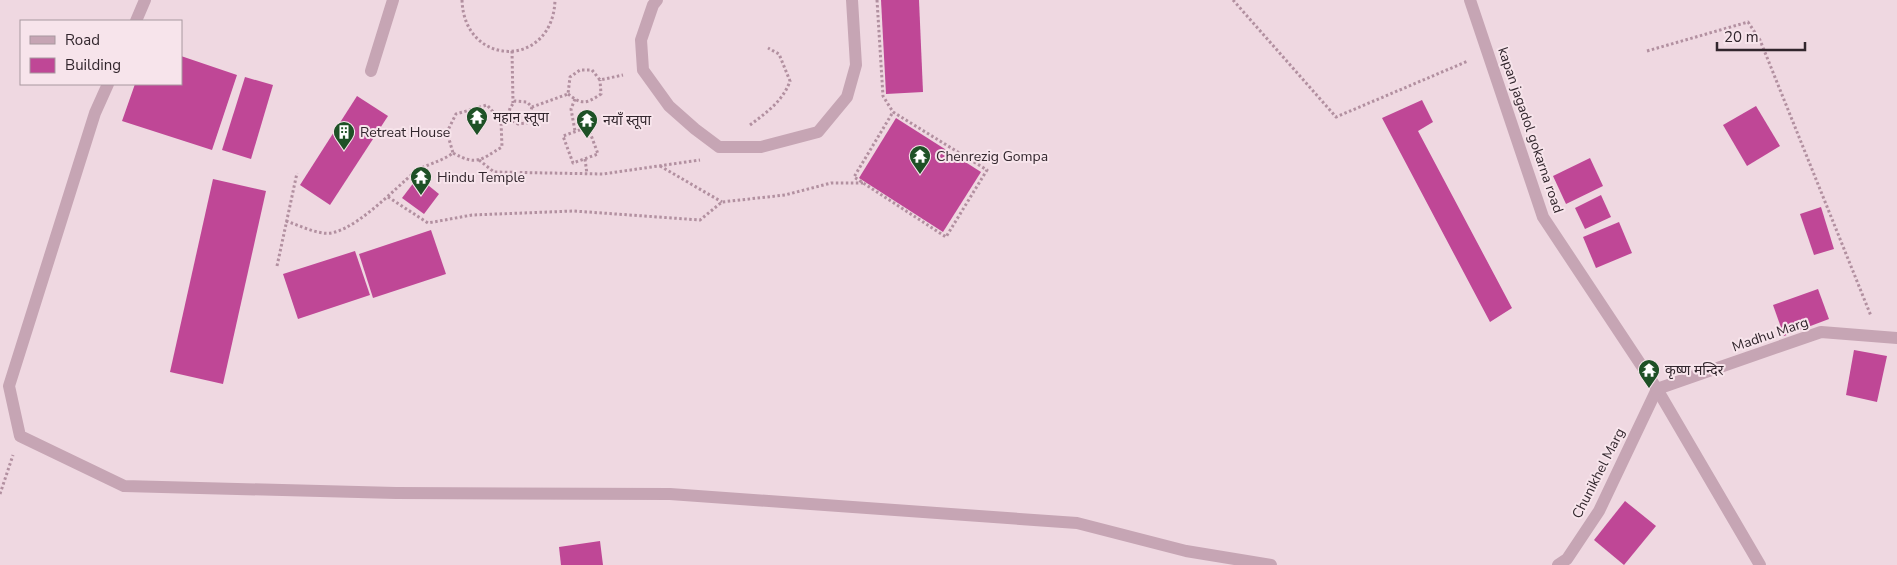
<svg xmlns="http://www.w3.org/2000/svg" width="1897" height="565" font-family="'Nunito Sans','Noto Sans Devanagari',sans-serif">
<rect width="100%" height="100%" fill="#efd8e1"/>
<g fill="#bf4796">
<path d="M881 0H919L923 92 886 94Z"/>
<path d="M181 56 237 75 212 150 122 121 135 84H181Z"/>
<path d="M245 77 273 85 251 159 222 150Z"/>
<path d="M357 96 388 116 330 205 300 185Z"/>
<path d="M1422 100 1433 122 1418 131 1512 308 1490 322 1382 118Z"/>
<path d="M1756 106 1780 146 1747 166 1723 125Z"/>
<path d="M896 118 981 172 943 232 859 178Z"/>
<path d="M1590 158 1603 186 1566 204 1553 176Z"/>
<path d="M418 177 439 194 424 214 402 198Z"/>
<path d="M213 179 266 191 223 384 170 372Z"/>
<path d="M1601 195 1611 217 1585 229 1575 208Z"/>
<path d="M1821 207 1834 249 1814 255 1800 214Z"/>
<path d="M1619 222 1632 253 1596 268 1583 237Z"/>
<path d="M431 230 446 274 373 298 359 254Z"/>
<path d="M355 251 370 295 298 319 283 274Z"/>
<path d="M1818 289 1829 319 1784 336 1773 305Z"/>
<path d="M1854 350 1887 356 1877 402 1846 395Z"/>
<path d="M1625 501 1656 526 1624 565 1594 540Z"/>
<path d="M600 541 603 565H561L559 547Z"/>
</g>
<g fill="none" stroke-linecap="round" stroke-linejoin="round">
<g stroke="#b290a0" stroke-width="3" stroke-dasharray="2.5 2.5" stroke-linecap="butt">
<path d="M462 0C464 68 553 69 555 0"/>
<path d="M877 0 883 96 893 112 987 170 946 237 854 177 893 112"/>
<path d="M1233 0 1336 117 1468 61"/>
<path d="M512 51 513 103"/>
<path d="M1647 51 1748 22 1760 40 1871 316"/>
<path d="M568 94C582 105 586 104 601 94L600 80"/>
<path d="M575 99 571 109 575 131"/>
<path d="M508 118 518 124 527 123 532 107"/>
<path d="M750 125C766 113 783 101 790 81L779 54 768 48"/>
<path d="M588 127 598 154 573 163 563 136Z"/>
<path d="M453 153C477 166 480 160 502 147L501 121"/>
<path d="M585 159 587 174"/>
<path d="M479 160 494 172 603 174 700 160"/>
<path d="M660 166 722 202"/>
<path d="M388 197 428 223 472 215 574 211 700 220 722 202 785 195 831 183H863"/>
<path d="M286 221C298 225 310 231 323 233 349 238 395 188 415 172 426 164 441 162 453 153L447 132 456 114 487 105 501 121 508 118 510 108 515 101 527 102 532 107 568 94 570 77 580 70H592L600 80 623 75"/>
<path d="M277 266 297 173"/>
<path d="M0 494 13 455"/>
</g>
<g stroke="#c6a5b4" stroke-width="12">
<path d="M657 0 653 5 641 40 643 70 669 106 695 129 719 147H761L818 132 847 97 856 65 852 0"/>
<path d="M371 71 393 0"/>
</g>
<g stroke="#c6a5b4" stroke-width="12">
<path d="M1470 0 1543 217 1657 389 1760 565"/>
<path d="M136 21 145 0"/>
<path d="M108 84 95 113 9 386 20 436 124 486 396 493 670 494 1077 523 1186 551 1271 565"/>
<path d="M1558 565 1567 559 1599 511 1657 389"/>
</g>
<path stroke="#c6a5b4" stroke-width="12" d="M1657 389 1821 332 1897 338"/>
</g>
<defs>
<g id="temple-pin" transform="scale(1.125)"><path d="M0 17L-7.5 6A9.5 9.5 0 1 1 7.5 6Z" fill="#1e5126" stroke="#f7e4eb"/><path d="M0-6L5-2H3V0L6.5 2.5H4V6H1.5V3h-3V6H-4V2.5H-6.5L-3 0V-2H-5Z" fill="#fff"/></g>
<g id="building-pin" transform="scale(1.125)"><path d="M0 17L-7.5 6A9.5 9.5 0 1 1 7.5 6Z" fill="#1e5126" stroke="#f7e4eb"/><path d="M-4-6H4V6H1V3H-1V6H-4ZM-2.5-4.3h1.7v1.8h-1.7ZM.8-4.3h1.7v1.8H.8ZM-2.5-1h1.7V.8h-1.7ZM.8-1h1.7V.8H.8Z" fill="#fff"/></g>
</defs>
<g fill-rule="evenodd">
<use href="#temple-pin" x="477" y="117"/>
<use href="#temple-pin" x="587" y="120"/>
<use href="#building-pin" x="344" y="132"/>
<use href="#temple-pin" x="920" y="156"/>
<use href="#temple-pin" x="421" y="177"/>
<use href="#temple-pin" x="1649" y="370"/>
</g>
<g text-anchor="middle" stroke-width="4" stroke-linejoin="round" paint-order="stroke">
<g font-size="14" fill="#32262d" stroke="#f7e4eb" text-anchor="start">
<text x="493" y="122">महान स्तूपा</text>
<text x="603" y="125">नयाँ स्तूपा</text>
<text x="360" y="137">Retreat House</text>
<text x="936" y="161">Chenrezig Gompa</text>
<text x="437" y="182">Hindu Temple</text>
<text x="1665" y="375">कृष्ण मन्दिर</text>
</g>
<g font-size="14" fill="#32262d" stroke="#f7e4eb">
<text transform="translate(1531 130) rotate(71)" y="5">kapan jagadol gokarna road</text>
<text transform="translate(1770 334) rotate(-19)" y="5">Madhu Marg</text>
<text transform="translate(1598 473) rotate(-63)" y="5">Chunikhel Marg</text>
</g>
</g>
<rect x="20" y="20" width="162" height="65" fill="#f7e4eb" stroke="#a8989f"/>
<rect x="30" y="36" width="25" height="8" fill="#c6a5b4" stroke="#a8989f"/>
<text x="65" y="45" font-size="15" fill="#32262d">Road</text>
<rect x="30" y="58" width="25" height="15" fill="#bf4796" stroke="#a8989f"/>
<text x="65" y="70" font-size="15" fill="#32262d">Building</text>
<path d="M1717 42v8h88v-8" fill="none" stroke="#32262d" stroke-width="2.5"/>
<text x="1724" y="42" font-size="15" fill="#32262d" stroke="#f7e4eb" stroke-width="4" paint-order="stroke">20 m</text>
</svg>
